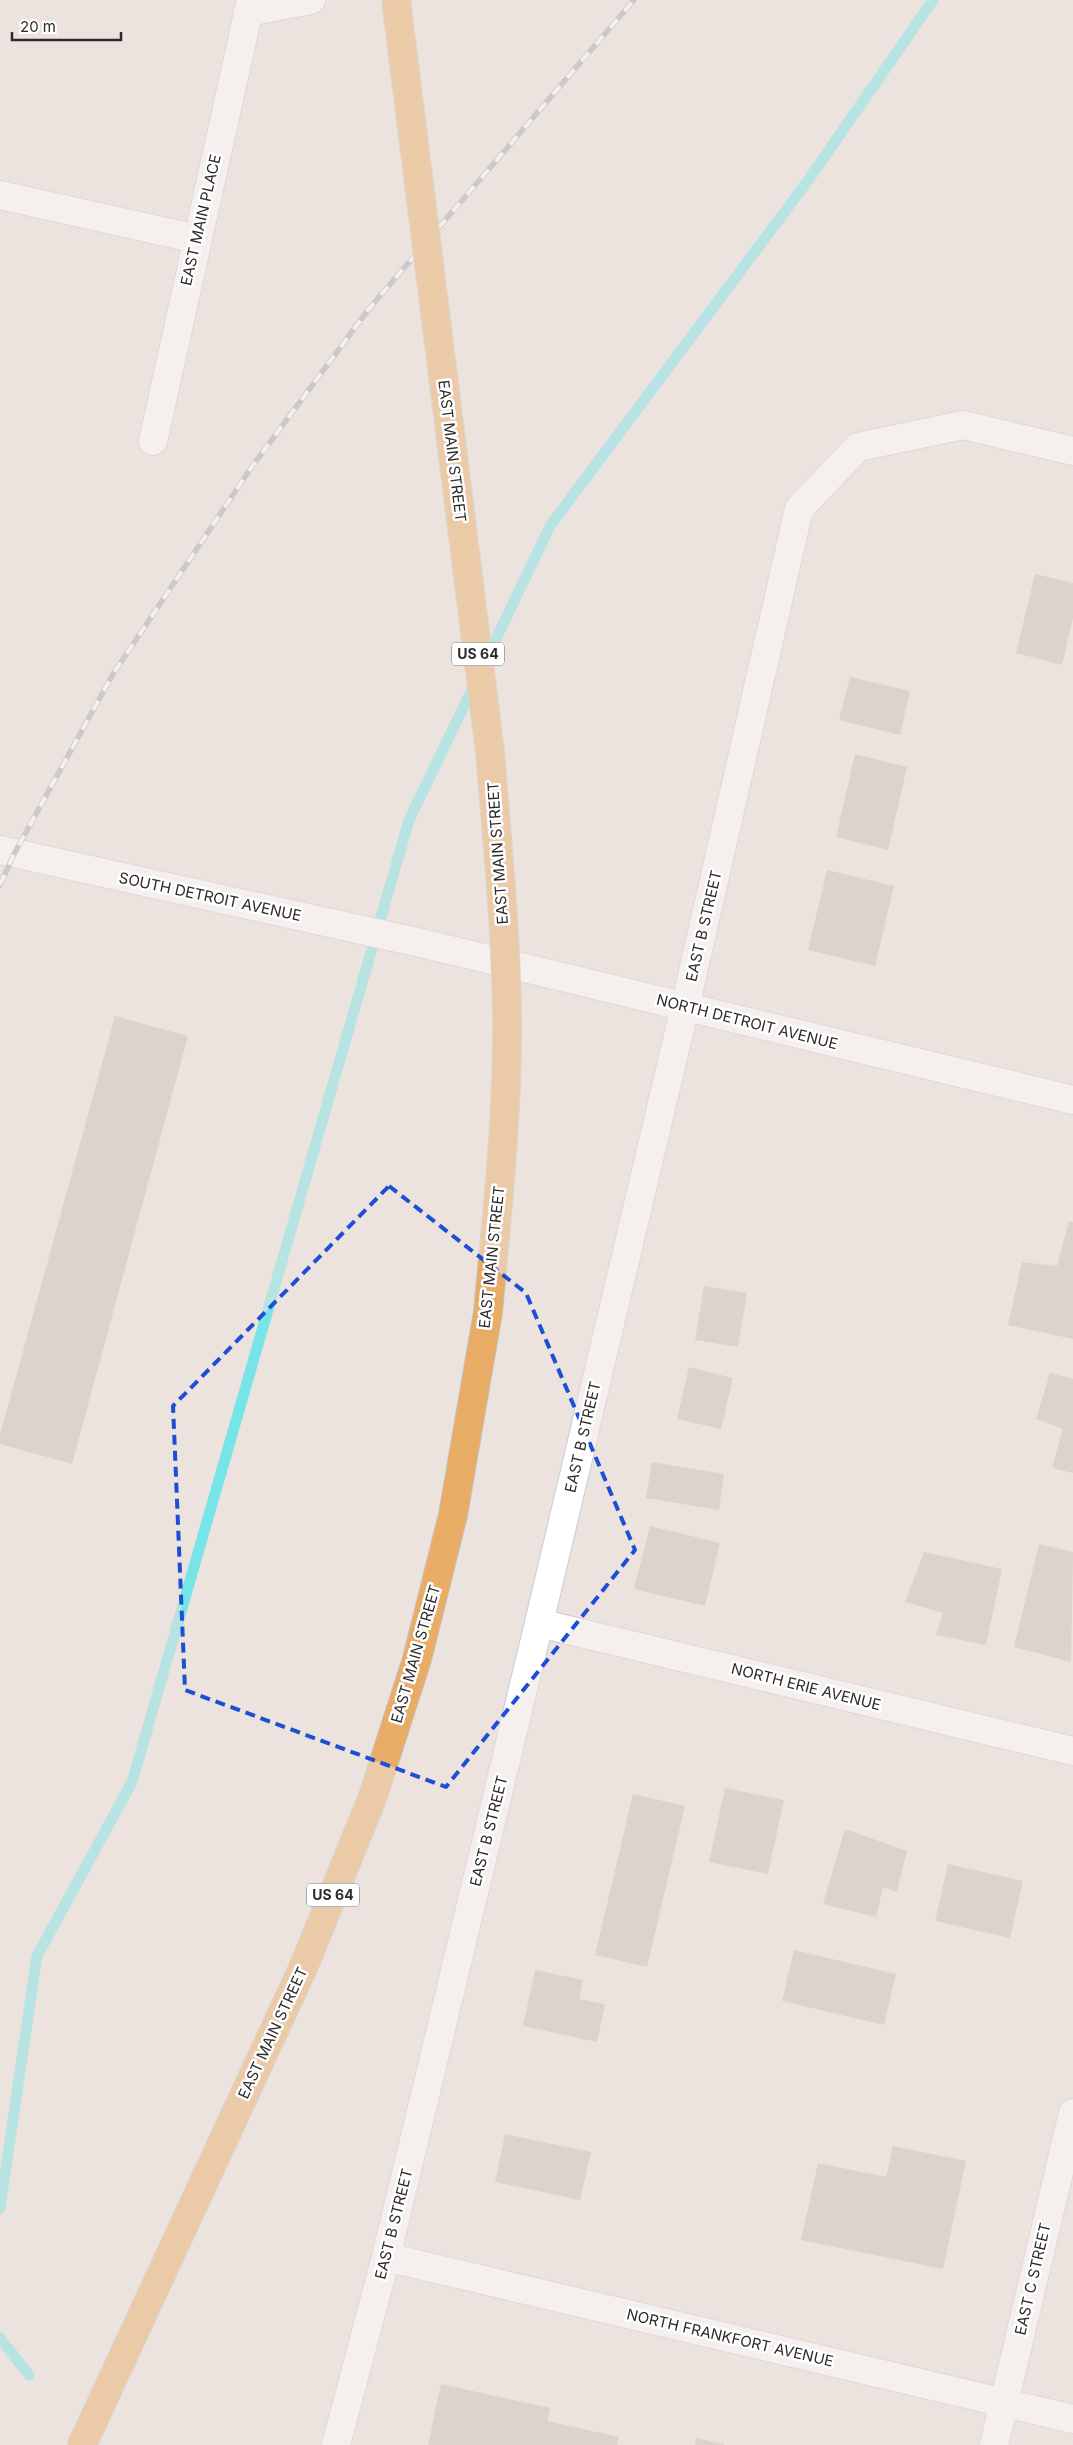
<svg xmlns="http://www.w3.org/2000/svg" width="1073" height="2445" font-family="Inter,sans-serif">
<rect width="100%" height="100%" fill="#ece3de"/>
<g fill="none" stroke-linecap="round" stroke-linejoin="round">
<g stroke="#77e5e8" stroke-width="11">
<path d="M485 662 550 526 809 179 933 0"/>
<path d="M0 2208 37 1956 132 1782 409 820 476 681"/>
<path d="M0 2338 29 2375"/>
</g>
</g>
<g fill="#c5beba">
<path d="M1035 574 1073 583V618L1062 665 1016 653Z"/>
<path d="M850 677 910 691 900 735 839 720Z"/>
<path d="M855 754 907 767 888 850 836 837Z"/>
<path d="M827 870 894 886 875 966 808 950Z"/>
<path d="M115 1016 188 1036 72 1464 0 1444V1435Z"/>
<path d="M1069 1221 1073 1222V1339L1008 1325 1022 1262 1057 1266Z"/>
<path d="M704 1286 747 1293 738 1347 695 1340Z"/>
<path d="M689 1367 733 1378 721 1429 677 1419Z"/>
<path d="M1050 1373 1073 1379V1473L1052 1468 1063 1429 1036 1419Z"/>
<path d="M652 1462 724 1474 719 1510 646 1498Z"/>
<path d="M650 1526 720 1543 705 1606 634 1589Z"/>
<path d="M1039 1544 1073 1552 1071 1662 1014 1647Z"/>
<path d="M924 1552 1002 1569 986 1645 936 1635 943 1613 905 1602Z"/>
<path d="M725 1788 784 1800 768 1874 709 1862Z"/>
<path d="M633 1794 685 1806 647 1967 595 1955Z"/>
<path d="M845 1829 907 1851 897 1892 883 1887 876 1917 823 1904Z"/>
<path d="M948 1864 1023 1881 1010 1938 935 1921Z"/>
<path d="M794 1950 896 1974 884 2025 782 2001Z"/>
<path d="M535 1970 583 1980 579 1999 605 2004 597 2042 523 2026Z"/>
<path d="M505 2134 591 2152 580 2200 495 2182Z"/>
<path d="M893 2146 966 2161 943 2269 801 2240 818 2163 886 2177Z"/>
<path d="M441 2384 550 2408 547 2421 619 2437 617 2445H428Z"/>
<path d="M696 2438 724 2444V2445H695Z"/>
</g>
<g fill="none" stroke-linecap="round" stroke-linejoin="round">
<g stroke="#c6ccd4" stroke-width="30">
<g id="minor">
<path d="M248 12 311 0"/>
<path d="M0 195 197 239"/>
<path d="M153 441 251 0"/>
<path d="M539 1623 1073 1751"/>
<path d="M386 2257 1073 2419"/>
<path d="M336 2445 386 2257 539 1623 685 1007 799 509 858 447 963 425 1073 451"/>
<path d="M994 2445 1073 2113"/>
</g>
</g>
<g stroke="#c6ccd4" stroke-width="30">
<path id="tertiary" d="M0 850 421 943 1073 1100"/>
</g>
<g stroke="#c4c4c4" stroke-width="30">
<path id="primary" d="M82 2445 303 1968 372 1799 417 1659 453 1515 488 1312"/>
</g>
<use href="#minor" stroke="#fff" stroke-width="28"/>
<use href="#tertiary" stroke="#fff" stroke-width="28"/>
<use href="#primary" stroke="#e9ac66" stroke-width="28"/>
<g stroke="#a1a8b4" stroke-width="5.5">
<path id="rail" d="M0 885 14 854 113 674 251 468 368 310 634 0"/>
</g>
<use href="#rail" stroke="#fff" stroke-width="4" stroke-dasharray="11" stroke-linecap="butt"/>
<g stroke="#c4c4c4" stroke-width="30" stroke-linecap="butt">
<path id="primary-bridge" d="M396 0 490 752C497 840 506 929 507 1017 508 1115 497 1214 488 1312"/>
</g>
<use href="#primary-bridge" stroke="#e9ac66" stroke-width="28"/>
</g>
<path d="M0 0H1073V2445H0ZM389 1186 526 1293 635 1550 446 1787 185 1690 173 1406Z" fill="#ece3de" fill-opacity=".55" fill-rule="evenodd"/>
<path fill="none" stroke="#1d4ed8" stroke-width="4" stroke-dasharray="10 6" stroke-linejoin="round" d="M389 1186 526 1293 635 1550 446 1787 185 1690 173 1406Z"/>
<g text-anchor="middle" stroke-width="5" stroke-linejoin="round" paint-order="stroke">
<g fill="#fff" stroke="#6b6b6b" stroke-width="1">
<rect x="452" y="642.5" width="52" height="23" rx="4"/>
<rect x="307" y="1883.5" width="52" height="23" rx="4"/>
</g>
<g font-size="14" font-weight="bold" fill="#2b2b2b">
<text x="478" y="659">US 64</text>
<text x="333" y="1900">US 64</text>
</g>
<g font-size="15" fill="#2b2b2b" stroke="#fff">
<text transform="translate(201 220) rotate(-77)" y="5">EAST MAIN PLACE</text>
<text transform="translate(452 451) rotate(83)" y="5">EAST MAIN STREET</text>
<text transform="translate(498 853) rotate(-94)" y="5">EAST MAIN STREET</text>
<text transform="translate(210 897) rotate(12)" y="5">SOUTH DETROIT AVENUE</text>
<text transform="translate(704 926) rotate(-77)" y="5">EAST B STREET</text>
<text transform="translate(747 1022) rotate(14)" y="5">NORTH DETROIT AVENUE</text>
<text transform="translate(492 1257) rotate(-84)" y="5">EAST MAIN STREET</text>
<text transform="translate(583 1437) rotate(-77)" y="5">EAST B STREET</text>
<text transform="translate(416 1654) rotate(-74)" y="5">EAST MAIN STREET</text>
<text transform="translate(806 1687) rotate(14)" y="5">NORTH ERIE AVENUE</text>
<text transform="translate(489 1831) rotate(-76)" y="5">EAST B STREET</text>
<text transform="translate(273 2033) rotate(-65)" y="5">EAST MAIN STREET</text>
<text transform="translate(394 2224) rotate(-76)" y="5">EAST B STREET</text>
<text transform="translate(1033 2279) rotate(-77)" y="5">EAST C STREET</text>
<text transform="translate(730 2338) rotate(13)" y="5">NORTH FRANKFORT AVENUE</text>
</g>
</g>
<path d="M12 32v8h109v-8" fill="none" stroke="#2b2b2b" stroke-width="2.5"/>
<text x="20" y="32" font-size="15" fill="#2b2b2b" stroke="#ffffff" stroke-width="4" paint-order="stroke">20 m</text>
</svg>
